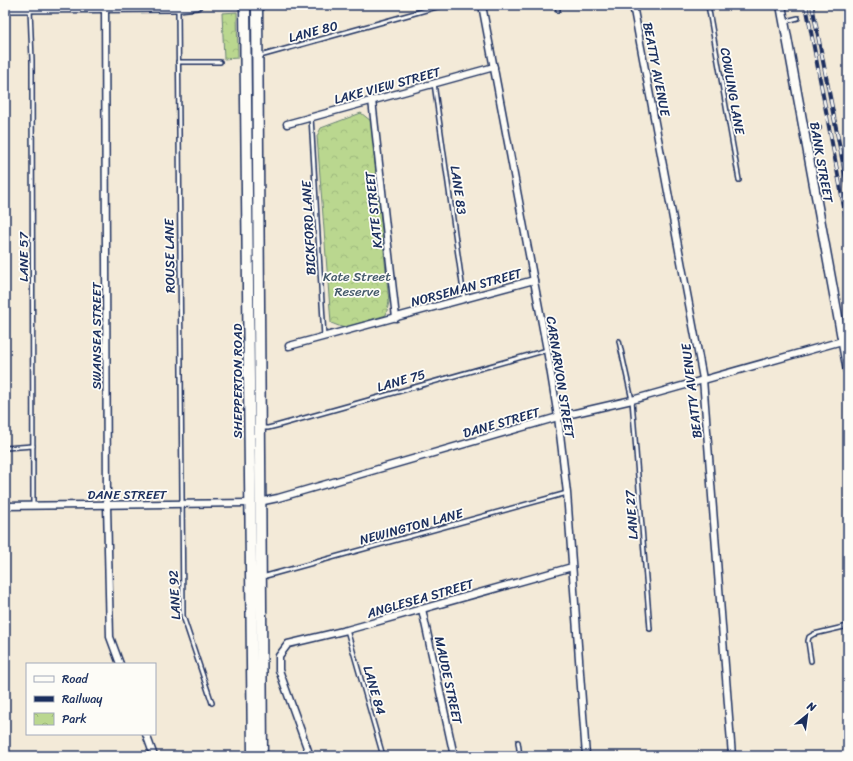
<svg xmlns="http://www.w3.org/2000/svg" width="853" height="761" font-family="Sriracha,sans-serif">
<defs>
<pattern id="park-crowns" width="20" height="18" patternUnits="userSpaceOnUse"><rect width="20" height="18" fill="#bad78f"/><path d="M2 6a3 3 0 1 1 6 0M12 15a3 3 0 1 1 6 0" fill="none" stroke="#9fb97e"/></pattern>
</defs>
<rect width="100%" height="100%" fill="#f3ead8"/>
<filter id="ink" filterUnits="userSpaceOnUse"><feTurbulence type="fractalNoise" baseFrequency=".025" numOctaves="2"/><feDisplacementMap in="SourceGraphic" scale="8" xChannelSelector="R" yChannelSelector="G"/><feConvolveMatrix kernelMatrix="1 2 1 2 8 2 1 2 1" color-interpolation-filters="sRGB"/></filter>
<g filter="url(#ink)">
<g fill="url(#park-crowns)" stroke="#6a8376">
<path d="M237 12 238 58 224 59 222 13Z"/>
<path d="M361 113 371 121 389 302 386 315 344 328 331 323 317 136 321 128Z"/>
</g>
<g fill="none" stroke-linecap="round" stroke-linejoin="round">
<g stroke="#1b2f5e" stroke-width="6">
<g id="service">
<path d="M557 5 558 10"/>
<path d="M708 5 739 180"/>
<path d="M178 8 183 616 212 703"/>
<path d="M30 9 32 60 33 506"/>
<path d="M786 21 798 18"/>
<path d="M260 56 444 5"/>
<path d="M178 62H220"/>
<path d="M434 83 464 298"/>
<path d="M311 117 324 337"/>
<path d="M805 131 819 128"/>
<path d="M619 341 632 400 650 629"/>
<path d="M262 428H268L276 426 547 350"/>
<path d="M5 448 33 446"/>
<path d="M262 577 567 493"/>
<path d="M347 630 383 756"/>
<path d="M811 661 808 641 809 637 814 634 848 626"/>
<path d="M518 742 520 756"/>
</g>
</g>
<g stroke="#1b2f5e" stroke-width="9">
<g id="minor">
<path d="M105 5 107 505 110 637 120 664"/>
<path d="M482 5 547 350 558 417 567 493 586 756"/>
<path d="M633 5 703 379 732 756"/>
<path d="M372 100 396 318"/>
<path d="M287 124 494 67"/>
<path d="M289 346 534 280"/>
<path d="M259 502 278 498 558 417 632 400 842 341"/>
<path d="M5 506 250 503"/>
<path d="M422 609 454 756"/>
<path d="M146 734 154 756"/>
<path d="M310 756 279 670V656L288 644 347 630 572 567"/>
</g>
</g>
<g stroke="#1b2f5e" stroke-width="11">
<path id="tertiary" d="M781 5 848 371"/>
</g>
<g stroke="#1b2f5e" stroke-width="12">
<path id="secondary" d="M5 8 178 7 197 5"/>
</g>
<g stroke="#1b2f5e" stroke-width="13">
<g id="trunk">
<path d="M245 5 253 756"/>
<path d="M257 5 262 756"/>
</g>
</g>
<use href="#service" stroke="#fdfcf7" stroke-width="3"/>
<use href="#minor" stroke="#fdfcf7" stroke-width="6"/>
<use href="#tertiary" stroke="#fdfcf7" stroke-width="8"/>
<use href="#secondary" stroke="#fdfcf7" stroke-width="9"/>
<use href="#trunk" stroke="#fdfcf7" stroke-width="10"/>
<g stroke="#1b2f5e" stroke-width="4">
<g id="rail">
<path d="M806 5 848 228"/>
<path d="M812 5 848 189"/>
</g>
</g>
<use href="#rail" stroke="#fdfcf7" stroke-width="2.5" stroke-dasharray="8" stroke-linecap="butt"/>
</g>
</g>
<g text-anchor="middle" stroke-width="3.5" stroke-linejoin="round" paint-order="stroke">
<g font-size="13" fill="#1b2f5e" stroke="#fdfcf7">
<text transform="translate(313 31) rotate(-15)" y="5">LANE 80</text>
<text transform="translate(657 69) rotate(79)" y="5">BEATTY AVENUE</text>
<text transform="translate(387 85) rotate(-15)" y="5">LAKE VIEW STREET</text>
<text transform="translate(733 91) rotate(80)" y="5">COWLING LANE</text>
<text transform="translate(822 162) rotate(80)" y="5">BANK STREET</text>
<text transform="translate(459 190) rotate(82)" y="5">LANE 83</text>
<text transform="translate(373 210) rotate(-96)" y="5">KATE STREET</text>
<text transform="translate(308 228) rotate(-93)" y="5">BICKFORD LANE</text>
<text transform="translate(169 256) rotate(-91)" y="5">ROUSE LANE</text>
<text transform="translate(23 257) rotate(-90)" y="5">LANE 57</text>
<text transform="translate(466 287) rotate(-15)" y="5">NORSEMAN STREET</text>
<text transform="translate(96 336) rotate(-90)" y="5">SWANSEA STREET</text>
<text transform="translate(561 377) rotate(81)" y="5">CARNARVON STREET</text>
<text transform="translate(401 380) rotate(-16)" y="5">LANE 75</text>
<text transform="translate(237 381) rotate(-90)" y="5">SHEPPERTON ROAD</text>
<text transform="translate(691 391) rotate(-97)" y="5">BEATTY AVENUE</text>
<text transform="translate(501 422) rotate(-16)" y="5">DANE STREET</text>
<text x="127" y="499">DANE STREET</text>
<text transform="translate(631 515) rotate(-94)" y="5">LANE 27</text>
<text transform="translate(411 526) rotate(-15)" y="5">NEWINGTON LANE</text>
<text transform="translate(174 595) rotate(-93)" y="5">LANE 92</text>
<text transform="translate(420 598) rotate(-16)" y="5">ANGLESEA STREET</text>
<text transform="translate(449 680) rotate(78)" y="5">MAUDE STREET</text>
<text transform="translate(375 690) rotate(74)" y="5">LANE 84</text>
</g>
<g font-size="13" fill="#43596a" stroke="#fdfcf7">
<text x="357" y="281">Kate Street<tspan x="357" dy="15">Reserve</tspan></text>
</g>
</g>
<rect width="853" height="761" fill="none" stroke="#fdfcf7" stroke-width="20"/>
<rect x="10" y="10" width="833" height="741" fill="none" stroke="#1b2f5e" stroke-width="1.5" filter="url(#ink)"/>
<rect x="26" y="663" width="130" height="72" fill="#fdfcf7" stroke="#a3aaba"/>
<rect x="34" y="676" width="20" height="6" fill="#fdfcf7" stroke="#a3aaba"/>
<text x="62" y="683" font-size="12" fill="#1b2f5e">Road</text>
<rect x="34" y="696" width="20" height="6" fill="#1b2f5e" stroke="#a3aaba"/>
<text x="62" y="703" font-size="12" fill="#1b2f5e">Railway</text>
<rect x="34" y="713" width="20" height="12" fill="url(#park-crowns)" stroke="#a3aaba"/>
<text x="62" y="723" font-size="12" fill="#1b2f5e">Park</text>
<g transform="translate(807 715) rotate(29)" stroke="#fdfcf7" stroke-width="3" paint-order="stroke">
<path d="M0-3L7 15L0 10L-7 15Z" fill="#1b2f5e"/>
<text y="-6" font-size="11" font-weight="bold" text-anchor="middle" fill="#1b2f5e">N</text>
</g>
</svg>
